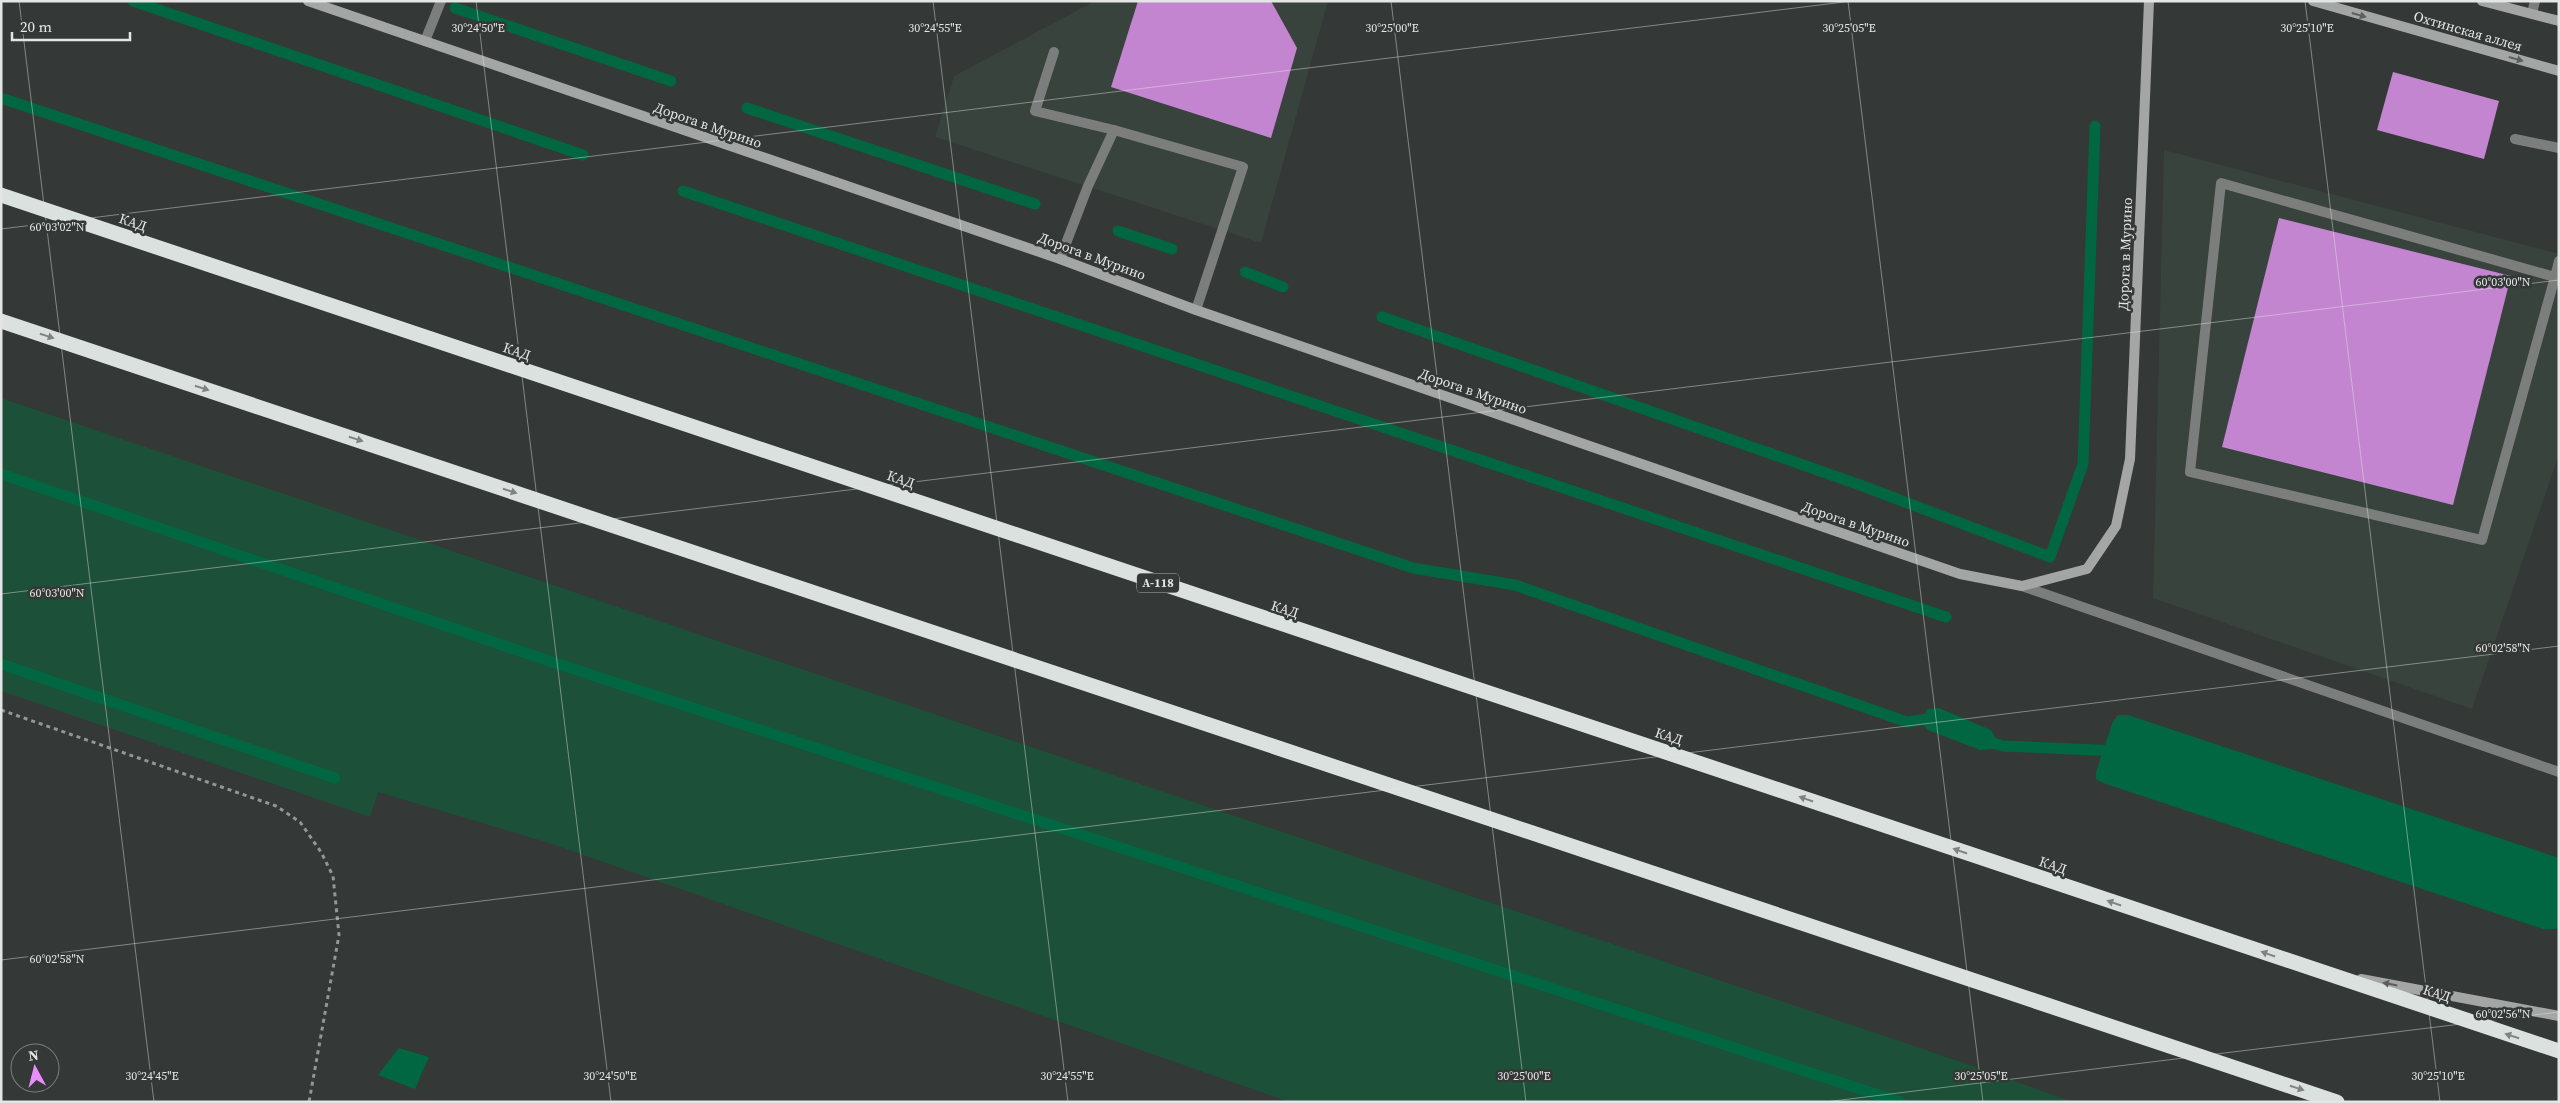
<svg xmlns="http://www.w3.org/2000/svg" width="2560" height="1103" font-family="'Source Serif 4',serif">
<rect width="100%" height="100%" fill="#343836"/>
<g fill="#38433d">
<path d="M1095 1H1328L1261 243 935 137 954 76Z"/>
<path d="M2164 150 2559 254V454L2472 709 2153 598Z"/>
</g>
<path fill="#1c5038" d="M1 398 1970 1065 2073 1102H1289L549 843 378 792 370 817 1 691Z"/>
<g fill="#016743">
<path d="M1939 708 1991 730 1996 739 1993 749 1980 750 1928 730 1923 724 1927 709Z"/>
<path d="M2118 715H2128L2559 858V925L2556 929H2543L2103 783 2096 779V772L2113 721Z"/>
<path d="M399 1048 429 1057 415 1089 378 1075Z"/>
</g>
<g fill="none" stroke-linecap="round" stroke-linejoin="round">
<g stroke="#016743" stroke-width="11">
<path d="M133 1 583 155"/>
<path d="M455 8 671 81"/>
<path d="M1 98 1413 568 1515 585 1907 722 1927 719 1938 723"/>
<path d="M747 108 1035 204"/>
<path d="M683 191 1946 617"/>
<path d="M1118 231 1172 249"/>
<path d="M1245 272 1283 287"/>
<path d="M1382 317 1860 485 2050 557 2083 464 2095 126"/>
<path d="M1 474 555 663 1900 1102"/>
<path d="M1 664 335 778"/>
<path d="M1981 739 2003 746 2119 751"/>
</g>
</g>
<g fill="#c485d0">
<path d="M1138 1H1271L1297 48 1271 138 1111 87Z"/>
<path d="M2393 72 2499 101 2484 159 2377 130Z"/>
<path d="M2279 218 2511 276 2453 505 2222 447Z"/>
</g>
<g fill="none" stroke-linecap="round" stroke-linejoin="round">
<path stroke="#949695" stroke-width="3" stroke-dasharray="4 4" stroke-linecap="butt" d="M1 710 276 806 300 822 321 852 333 876 339 935 309 1102"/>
<g stroke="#7c7e7d" stroke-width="10">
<path d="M2532 13 2535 1"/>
<path d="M425 41 441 1"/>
<path d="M1054 52 1035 111 1114 130"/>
<path d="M2515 139 2559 148"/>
<path d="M1060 259 1088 186 1114 130 1243 167 1196 310"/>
<path d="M2555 277 2221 183 2190 472 2482 540 2555 277 2559 261"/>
<path d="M2022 586 2559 772"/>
</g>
<g stroke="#a3a6a4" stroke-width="10">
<path d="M308 1 1060 259 1196 310 1960 574 2022 586 2087 569 2116 526 2130 459 2149 1"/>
<path d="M2313 1 2559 71"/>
<path d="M2482 1 2559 21"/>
<path d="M2361 979 2559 1016"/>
</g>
<g stroke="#dbe1de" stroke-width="15">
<path d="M1 195 2559 1051"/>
<path d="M1 321 2337 1102"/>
</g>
</g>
<defs><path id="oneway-solid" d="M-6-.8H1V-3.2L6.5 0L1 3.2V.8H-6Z" transform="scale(1.25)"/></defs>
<g fill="#5b5e5c">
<use href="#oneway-solid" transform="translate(2359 15) rotate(16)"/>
<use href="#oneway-solid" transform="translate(2516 59) rotate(16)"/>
<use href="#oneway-solid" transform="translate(2390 984) rotate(-169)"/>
</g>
<g fill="#7f8482">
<use href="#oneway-solid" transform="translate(47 336) rotate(18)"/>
<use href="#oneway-solid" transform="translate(202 388) rotate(18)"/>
<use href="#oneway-solid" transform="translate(356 439) rotate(18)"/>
<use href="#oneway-solid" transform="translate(510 491) rotate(18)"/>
<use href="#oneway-solid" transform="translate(1806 799) rotate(-161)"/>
<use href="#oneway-solid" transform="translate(1960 851) rotate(-161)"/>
<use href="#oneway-solid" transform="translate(2114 903) rotate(-161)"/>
<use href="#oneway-solid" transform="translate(2268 954) rotate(-161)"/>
<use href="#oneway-solid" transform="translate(2512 1036) rotate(-162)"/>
<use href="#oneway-solid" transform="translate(2297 1088) rotate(18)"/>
</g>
<path fill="none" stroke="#e4e6e5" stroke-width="1" stroke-opacity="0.45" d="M19 1 154 1102M476 1 611 1102M933 1 1068 1102M1391 1 1526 1102M1848 1 1983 1102M2305 1 2440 1102M1 229 1852 1M1 594 2559 280M1 960 2559 646M1825 1102 2559 1012"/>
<g text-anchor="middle" stroke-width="5" stroke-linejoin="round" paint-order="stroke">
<rect fill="#343836" stroke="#afb2b0" stroke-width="1" x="1137" y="573.5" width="42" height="19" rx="4"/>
<g font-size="12" font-weight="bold" fill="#e4e6e5">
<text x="1158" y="587">А-118</text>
</g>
<g font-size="14" fill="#e4e6e5" stroke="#343836">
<text transform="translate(2468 31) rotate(16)" y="5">Охтинская аллея</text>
<text transform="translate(708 125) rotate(19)" y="5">Дорога в Мурино</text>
<text transform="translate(133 222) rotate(19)" y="5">КАД</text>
<text transform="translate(2125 254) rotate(-88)" y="5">Дорога в Мурино</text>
<text transform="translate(1092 256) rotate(20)" y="5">Дорога в Мурино</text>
<text transform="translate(517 351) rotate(19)" y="5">КАД</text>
<text transform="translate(1473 391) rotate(19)" y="5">Дорога в Мурино</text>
<text transform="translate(901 479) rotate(19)" y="5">КАД</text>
<text transform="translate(1856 524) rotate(19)" y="5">Дорога в Мурино</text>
<text transform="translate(1285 609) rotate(18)" y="5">КАД</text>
<text transform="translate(1669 736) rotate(18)" y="5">КАД</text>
<text transform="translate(2053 865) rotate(19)" y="5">КАД</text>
<text transform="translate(2437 993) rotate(18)" y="5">КАД</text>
</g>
</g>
<g font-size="12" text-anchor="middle" fill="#e4e6e5" stroke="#343836" stroke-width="5" stroke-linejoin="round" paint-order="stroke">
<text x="478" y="32">30°24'50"E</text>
<text x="935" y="32">30°24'55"E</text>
<text x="1392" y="32">30°25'00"E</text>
<text x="1849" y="32">30°25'05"E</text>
<text x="2307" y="32">30°25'10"E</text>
<text x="57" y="231">60°03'02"N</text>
<text x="2503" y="286">60°03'00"N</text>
<text x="57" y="597">60°03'00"N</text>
<text x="2503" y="652">60°02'58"N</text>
<text x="57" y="963">60°02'58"N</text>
<text x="2503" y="1018">60°02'56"N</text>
<text x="152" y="1080">30°24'45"E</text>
<text x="610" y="1080">30°24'50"E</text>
<text x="1067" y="1080">30°24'55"E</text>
<text x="1524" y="1080">30°25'00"E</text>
<text x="1981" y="1080">30°25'05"E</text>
<text x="2438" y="1080">30°25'10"E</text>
</g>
<rect width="2560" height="1103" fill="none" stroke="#e4e6e5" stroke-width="5"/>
<g transform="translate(35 1068) rotate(353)"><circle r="24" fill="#343836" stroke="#7a7e7c"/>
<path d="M0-4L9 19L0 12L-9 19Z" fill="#ea8dfd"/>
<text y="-8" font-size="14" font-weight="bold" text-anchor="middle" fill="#e4e6e5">N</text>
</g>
<path d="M12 32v8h118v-8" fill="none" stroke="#e4e6e5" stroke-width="2.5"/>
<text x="20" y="32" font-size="15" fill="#e4e6e5" stroke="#343836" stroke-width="4" paint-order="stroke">20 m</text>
</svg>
